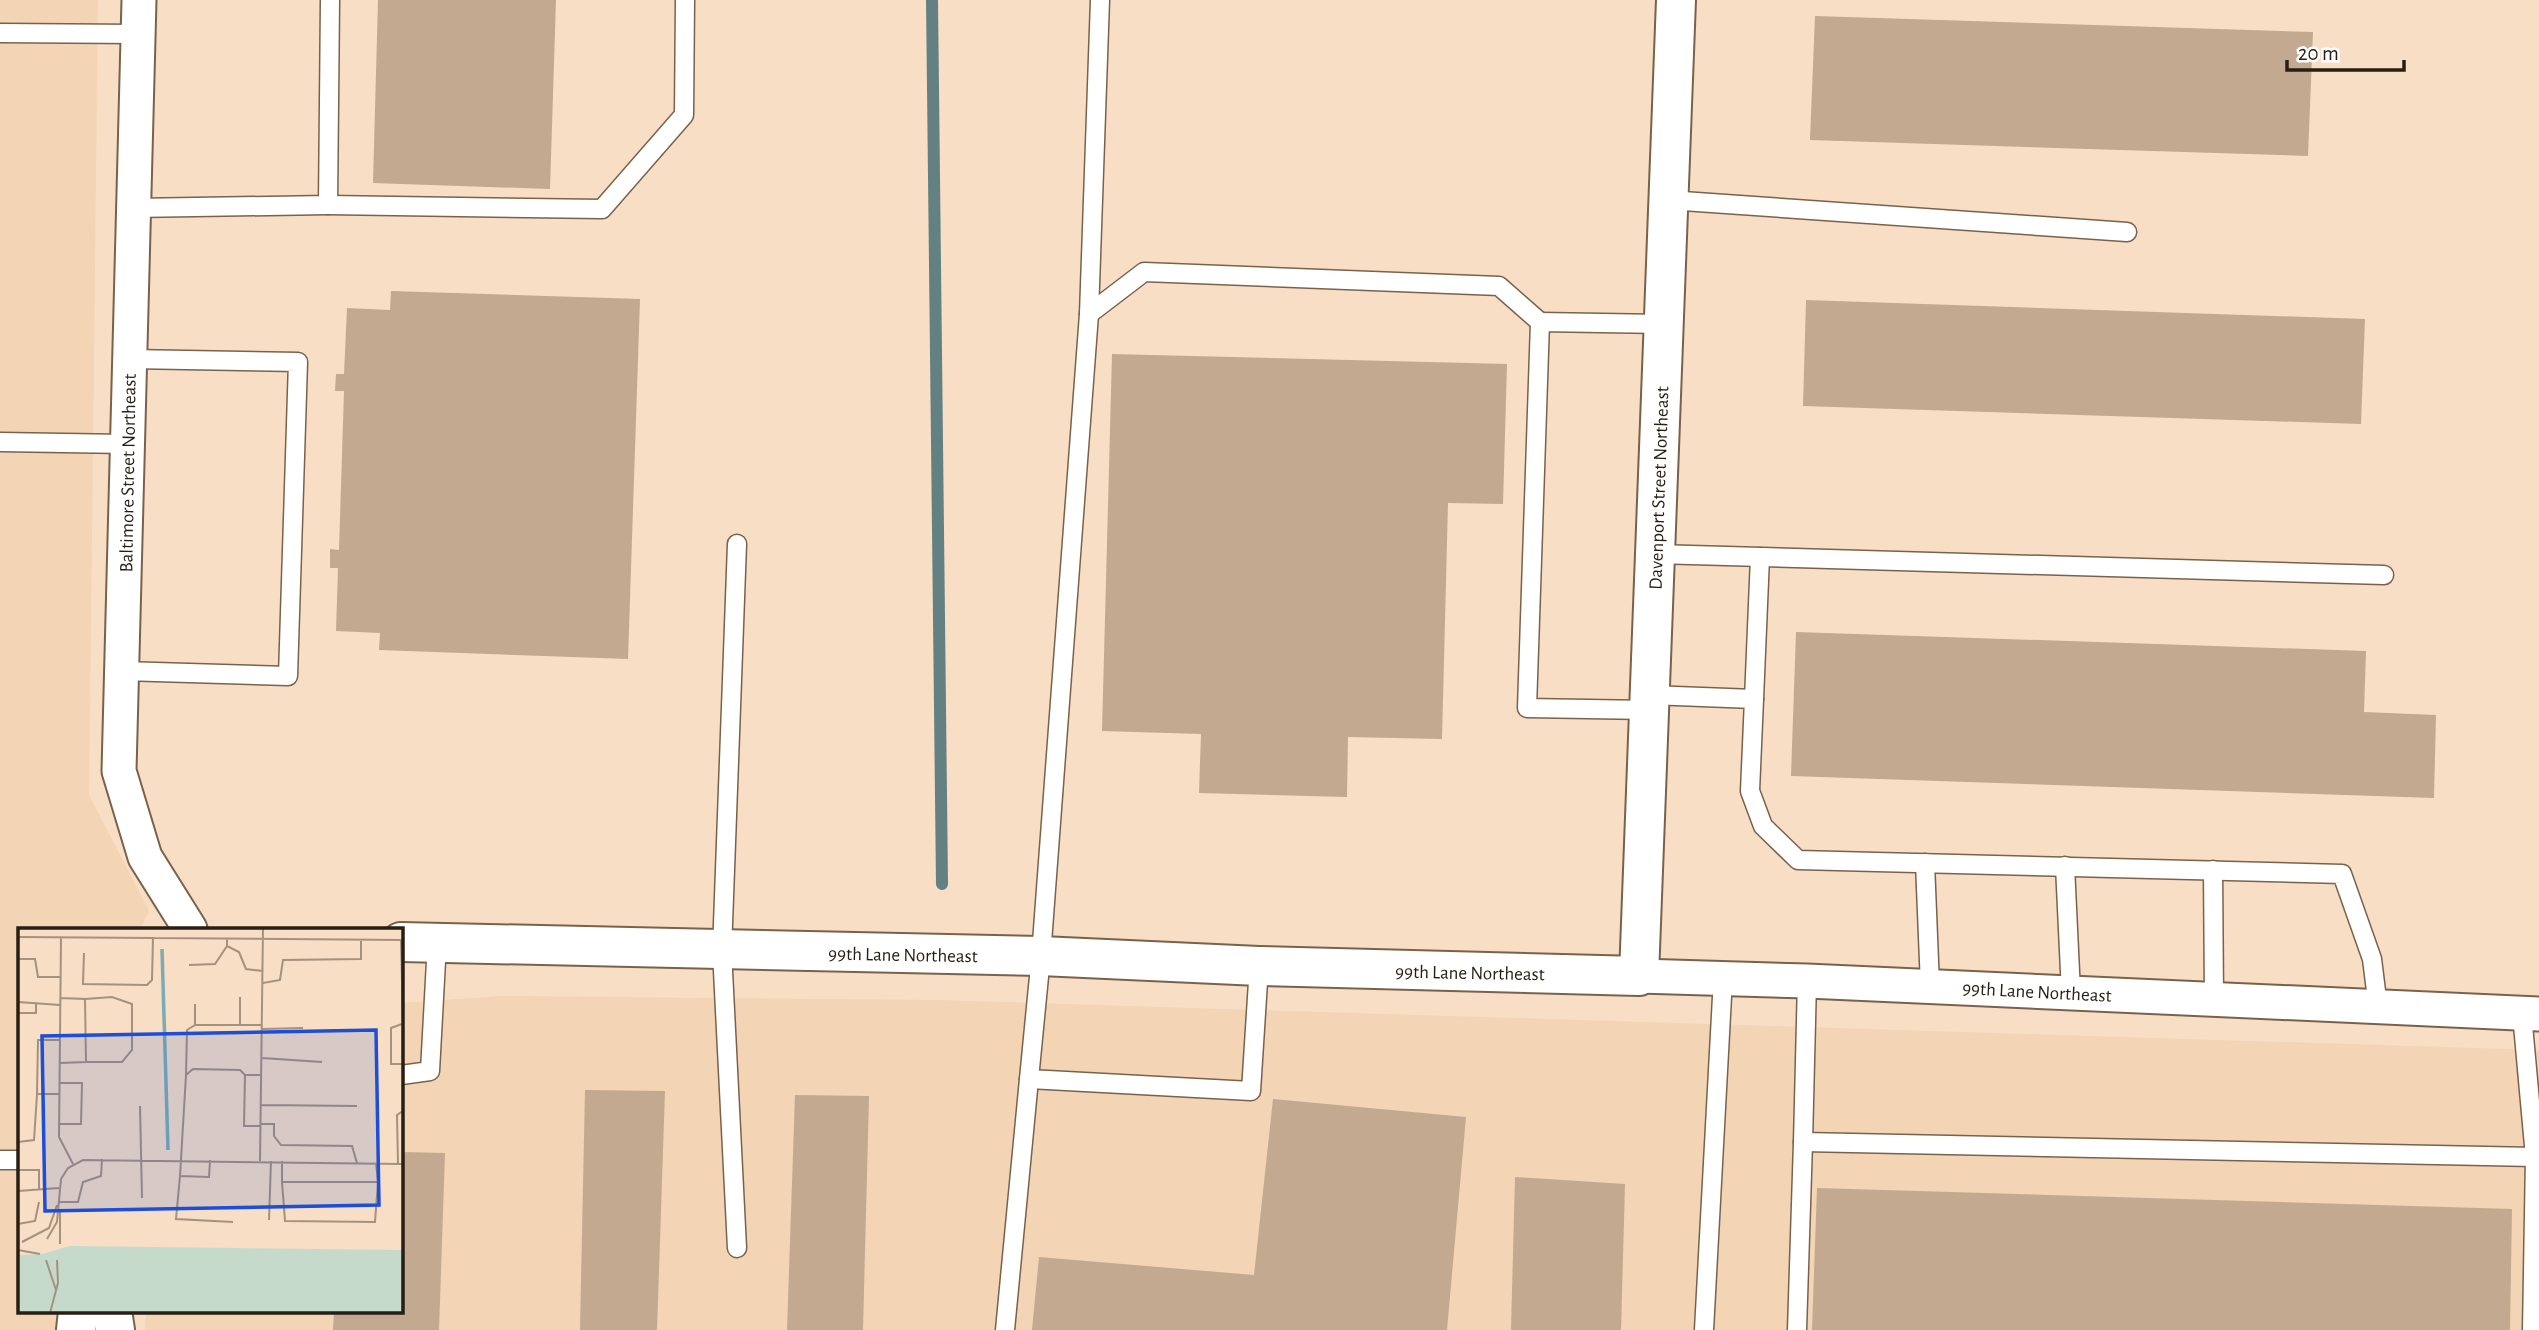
<svg xmlns="http://www.w3.org/2000/svg" width="2539" height="1330" font-family="'Alegreya Sans',sans-serif">
<rect width="100%" height="100%" fill="#f8dec4"/>
<g fill="#f3d4b4">
<path d="M0 0H98L89 795 149 911 140 929H19V1311H65L62 1330H0Z"/>
<path d="M502 996 937 1000 2539 1050V1330H145L146 1311H401V1003Z"/>
</g>
<g fill="none" stroke-linecap="round" stroke-linejoin="round">
<path stroke="#638183" stroke-width="12" d="M932 0 942 884"/>
</g>
<g fill="#c2a990">
<path d="M378 0H556L550 189 373 183Z"/>
<path d="M1815 16 2313 32 2308 156 1810 140Z"/>
<path d="M391 291 640 299 628 659 379 650 380 633 336 631 338 568H330V549L339 550 344 391H335L336 374H344L347 308 390 310Z"/>
<path d="M1806 300 2365 319 2361 424 1803 406Z"/>
<path d="M1112 354 1507 364 1503 504 1448 503 1442 739 1348 737 1347 797 1199 793 1201 734 1102 731Z"/>
<path d="M1796 632 2366 651 2364 712 2436 715 2434 798 1791 776Z"/>
<path d="M585 1090 665 1091 657 1330H580Z"/>
<path d="M795 1095 869 1096 863 1330H787Z"/>
<path d="M1273 1099 1466 1117 1447 1330H1032L1039 1257 1254 1275Z"/>
<path d="M401 1152 445 1153 439 1330H333L334 1311H401Z"/>
<path d="M1515 1177 1625 1184 1621 1330H1511Z"/>
<path d="M1817 1188 2512 1209 2510 1330H1812Z"/>
</g>
<g fill="none" stroke-linecap="round" stroke-linejoin="round">
<g stroke="#79624b" stroke-width="21">
<g id="service">
<path d="M0 33 138 34"/>
<path d="M1668 200 2127 232"/>
<path d="M328 205 602 209 684 115 685 0"/>
<path d="M133 208 328 205 330 0"/>
<path d="M1089 314 1100 0"/>
<path d="M0 442 127 444"/>
<path d="M737 544 722 951 737 1248"/>
<path d="M1655 554 2384 575"/>
<path d="M122 671 288 676 298 362 130 359"/>
<path d="M1650 695 1754 699 1750 791 1763 826 1798 860 2342 874 2372 959 2378 1007"/>
<path d="M1754 699 1760 557"/>
<path d="M1649 710 1527 708 1540 322 1663 324"/>
<path d="M1925 863 1930 986"/>
<path d="M2065 866 2071 993"/>
<path d="M2213 870 2214 1000"/>
<path d="M1259 966 1251 1091 1029 1079 1041 956 1089 314 1144 272 1499 286 1540 322"/>
<path d="M1807 981 1803 1142 2535 1157 2522 1014"/>
<path d="M401 1075 430 1071 437 943"/>
<path d="M0 1160H19"/>
<path d="M1005 1330 1029 1079"/>
<path d="M1704 1330 1723 978"/>
<path d="M1797 1330 1803 1142"/>
<path d="M2532 1330 2535 1157"/>
</g>
</g>
<g stroke="#79624b" stroke-width="37">
<g id="minor">
<path d="M139 0 119 771 145 857 190 929"/>
<path d="M1639 976 1807 981 2539 1014"/>
</g>
</g>
<g stroke="#79624b" stroke-width="42">
<g id="tertiary">
<path d="M401 942 1041 956 1259 966 1639 976 1676 0"/>
<path d="M112 1311 115 1330"/>
<path d="M76 1330 78 1311"/>
</g>
</g>
<use href="#service" stroke="#fff" stroke-width="18"/>
<use href="#minor" stroke="#fff" stroke-width="33"/>
<use href="#tertiary" stroke="#fff" stroke-width="38"/>
</g>
<g text-anchor="middle" stroke-width="7" stroke-linejoin="round" paint-order="stroke">
<g font-size="19" fill="#271e14" stroke="#fff">
<text transform="translate(127 473) rotate(-89)" y="7">Baltimore Street Northeast</text>
<text transform="translate(1658 488) rotate(-88)" y="7">Davenport Street Northeast</text>
<text transform="translate(903 954) rotate(1)" y="7">99th Lane Northeast</text>
<text transform="translate(1470 972) rotate(1)" y="7">99th Lane Northeast</text>
<text transform="translate(2037 991) rotate(3)" y="7">99th Lane Northeast</text>
</g>
</g>
<g transform="translate(18 928)">
<rect width="385" height="385" fill="#f8dec4"/>
<path d="M52 318 385 322V385H0V327L24 326Z" fill="#c6dacb"/>
<path fill="none" stroke="#7dabb3" stroke-width="3.5" d="M144 21 150 222"/>
<path fill="none" stroke="#a4917e" stroke-width="2" d="M0 9 385 12M43 9 41 209 55 236M383 12 385 96M209 18 221 24 228 41 245 43M66 25 65 56 129 57 134 52 135 9M0 31H17L20 49H43M171 37 197 36 209 18V10M245 55 262 52 265 32 343 31V12M222 69V96M67 71 94 69 114 76V122L104 134H68M0 74 42 77M177 76V97H244M0 85H18V75M384 96 373 100V136H385M244 101 285 100M244 130 304 134M42 135 68 134 67 71 42 70M168 147 169 102 177 97M42 166H19L20 112H42M243 177 339 178M122 178 124 270M42 196H63L64 155H42M243 196H256V208L263 217 334 218 339 235M243 198H226L227 147H244M0 214 16 212 19 166M192 232 191 249 162 248 168 147 175 141 222 142 227 147M242 233 245 0M264 233V254H360L358 235M380 236 379 187 385 183M0 242H21V261M162 248 158 291 215 294M264 254 267 293 357 294 360 254M0 263 41 260M41 274H60L65 254 83 248 84 231M42 284V316M251 292 253 233M0 296 17 293 21 274M29 311 39 294 43 251 50 240 65 232 385 236M4 314 31 300 39 277M0 322 22 326M28 332 38 362M32 385 40 355 39 332"/>
<path fill="#1d4ed8" fill-opacity="0.15" stroke="#1d4ed8" stroke-width="3.5" d="M358 102 361 277 27 283 24 108Z"/>
<rect width="385" height="385" fill="none" stroke="#271e14" stroke-width="3.5"/>
</g>
<path d="M2287 60v10h117v-10" fill="none" stroke="#271e14" stroke-width="3.5"/>
<text x="2298" y="60" font-size="21" fill="#271e14" stroke="#ffffff" stroke-width="5" paint-order="stroke">20 m</text>
</svg>
